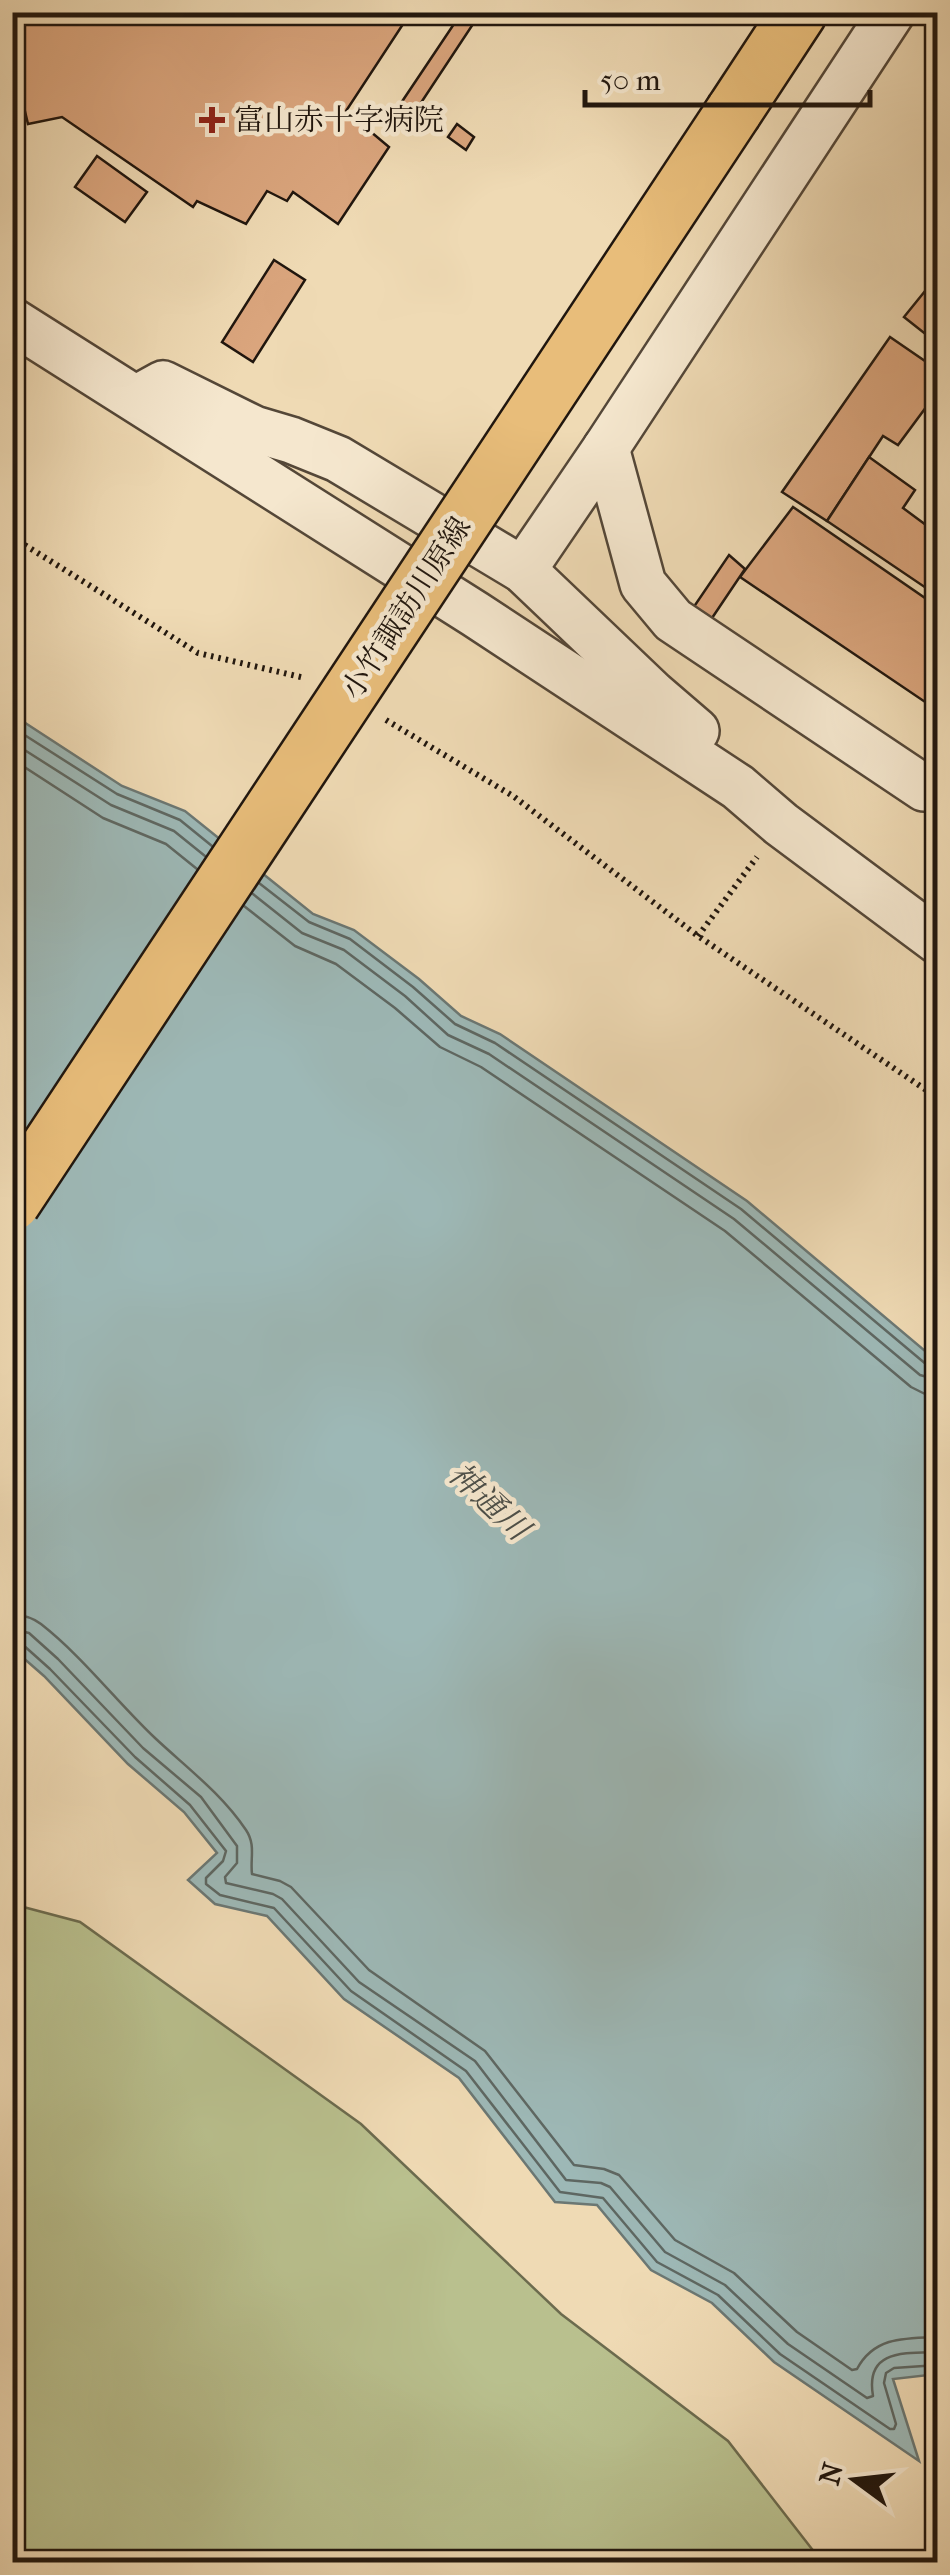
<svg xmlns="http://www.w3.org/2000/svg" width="950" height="2575" font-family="'IM FELL French Canon','Noto Serif JP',serif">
<rect width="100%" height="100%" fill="#efdab4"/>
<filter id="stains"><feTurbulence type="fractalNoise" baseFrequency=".002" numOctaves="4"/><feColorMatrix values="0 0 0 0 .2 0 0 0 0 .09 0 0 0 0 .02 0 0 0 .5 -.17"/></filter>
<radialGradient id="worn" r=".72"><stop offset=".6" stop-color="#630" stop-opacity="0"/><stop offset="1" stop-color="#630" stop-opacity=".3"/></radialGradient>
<path fill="#b9c08e" stroke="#6c6b4e" stroke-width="2.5" d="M12 1904 80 1922 361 2124 561 2314 728 2441 822 2562H13Z"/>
<path fill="#9db8b6" stroke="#6b7773" stroke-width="2.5" d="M13 715 122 786 185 811 313 914 354 930 419 979 461 1016 500 1034 747 1201 937 1361 938 2374 893 2379 919 2461 774 2362 712 2303 651 2270 597 2205 555 2202 459 2078 344 1999 267 1916 215 1904 188 1880 217 1853 184 1812 128 1764 44 1676 13 1649Z"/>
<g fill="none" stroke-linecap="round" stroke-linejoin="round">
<g stroke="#5e6762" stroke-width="2.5">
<path d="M12 727 117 794 180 820 212 846"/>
<path d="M12 742 111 805 174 831 205 856"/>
<path d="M12 759 103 818 166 844 197 869"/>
<path d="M259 883 309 922 350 939 413 987 455 1024 495 1043 741 1209 927 1365 938 1368"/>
<path d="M253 894 302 933 344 950 405 996 448 1035 489 1054 734 1219 920 1375 938 1380"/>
<path d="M244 906 295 946 336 964 395 1008 440 1047 481 1067 725 1231 911 1387 925 1394 938 1395"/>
<path d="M12 1614C23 1615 32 1617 41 1624 83 1657 116 1701 155 1738 187 1768 221 1793 246 1830 256 1845 250 1858 252 1874L280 1881 291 1887 369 1970 485 2051 574 2165 604 2169 619 2175 675 2240 734 2273 797 2332 852 2370 857 2369C874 2337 904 2338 938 2337"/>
<path d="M12 1629 29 1633 58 1659 143 1748 201 1797 237 1846V1863L225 1877 226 1883 273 1894 282 1899 359 1982 475 2061 566 2180 601 2183 610 2187 665 2252 725 2285 788 2344 867 2398 873 2396C865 2350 903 2353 938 2352"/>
<path d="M12 1642 22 1644 50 1669 135 1757 190 1805 226 1851 223 1861 206 1878V1884L220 1895 274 1908 351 1991 466 2071 560 2192 603 2198 657 2262 718 2295 780 2354 890 2429H894L896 2424 884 2383 886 2373 894 2368 938 2365"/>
</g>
</g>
<g fill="#daa57d" stroke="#20160e" stroke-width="2.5">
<path d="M12 12H411L346 111 389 147 338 224 293 192 287 201 267 191 246 224 197 201 193 207 62 117 28 124 23 103 12 105Z"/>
<path d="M462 12H481L403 130 389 121Z"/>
<path d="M457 124 474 137 466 150 448 137Z"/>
<path d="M97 156 147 192 125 222 75 187Z"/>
<path d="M274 260 305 280 253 362 222 342Z"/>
<path d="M938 275V332L933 340 904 317Z"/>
<path d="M890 337 938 370V391L898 445 883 436 827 521 782 492Z"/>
<path d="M869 457 915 490 903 508 938 534V586L932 592 827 521Z"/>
<path d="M793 507 938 607 937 710 740 577Z"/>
<path d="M729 555 745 569 710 621 691 611Z"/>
</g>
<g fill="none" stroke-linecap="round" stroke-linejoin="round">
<g stroke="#544738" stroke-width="50">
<g id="minor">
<path d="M12 321 475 614 738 787 781 824 938 941"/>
<path d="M143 395 163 384 254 429 291 440 338 459 523 570 653 694 696 731"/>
<path d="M606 448 643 584 673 620 924 788 938 786"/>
<path d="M523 570 606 448 892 12"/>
</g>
</g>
<g stroke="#20160e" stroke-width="60">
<path id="major" d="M734 111 799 12"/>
</g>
<g stroke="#20160e" stroke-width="6" stroke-dasharray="2.5 5" stroke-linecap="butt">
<path d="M12 537 198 653 305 678"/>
<path d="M386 720 513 796 698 936 938 1098"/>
<path d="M698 936 757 857"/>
</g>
<use href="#minor" stroke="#f5e7ce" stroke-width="45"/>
<use href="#major" stroke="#e8bd7a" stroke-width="55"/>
<g stroke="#20160e" stroke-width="60" stroke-linecap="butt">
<path id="major-bridge" d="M12 1203 734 111"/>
</g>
<use href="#major-bridge" stroke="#e8bd7a" stroke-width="55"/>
</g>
<path fill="#8f2418" stroke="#f5e7ce" stroke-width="4" d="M207 105h10v10h10v10h-10v10h-10v-10h-10v-10h10z"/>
<g text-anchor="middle" stroke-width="9" stroke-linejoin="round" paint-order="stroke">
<g font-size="30" fill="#20160e" stroke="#f5e7ce" text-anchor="start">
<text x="234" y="130">富山赤十字病院</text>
</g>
<g font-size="30" fill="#20160e" stroke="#f5e7ce">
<text transform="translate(406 608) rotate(-57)" y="10">小竹諏訪川原線</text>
</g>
<g font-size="32" font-style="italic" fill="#4c4f49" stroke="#f5e7ce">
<text transform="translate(489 1501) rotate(43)" y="11">神通川</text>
</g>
</g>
<rect width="950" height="2575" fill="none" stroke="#efdab4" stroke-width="50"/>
<rect x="15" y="15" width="920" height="2545" fill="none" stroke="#20160e" stroke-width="5"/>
<rect x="25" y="25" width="900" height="2525" fill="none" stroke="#20160e" stroke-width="2.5"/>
<g transform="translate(855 2480) rotate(285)" stroke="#f5e7ce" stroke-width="8" paint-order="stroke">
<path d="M0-8L18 38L0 25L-18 38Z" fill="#20160e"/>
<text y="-15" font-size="28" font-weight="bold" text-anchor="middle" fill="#20160e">N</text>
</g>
<path d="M585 90v15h285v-15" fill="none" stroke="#20160e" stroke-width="5"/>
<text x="600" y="90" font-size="30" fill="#20160e" stroke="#f5e7ce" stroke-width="8" paint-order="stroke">50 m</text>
<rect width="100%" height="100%" filter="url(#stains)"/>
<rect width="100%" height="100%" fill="url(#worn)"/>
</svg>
